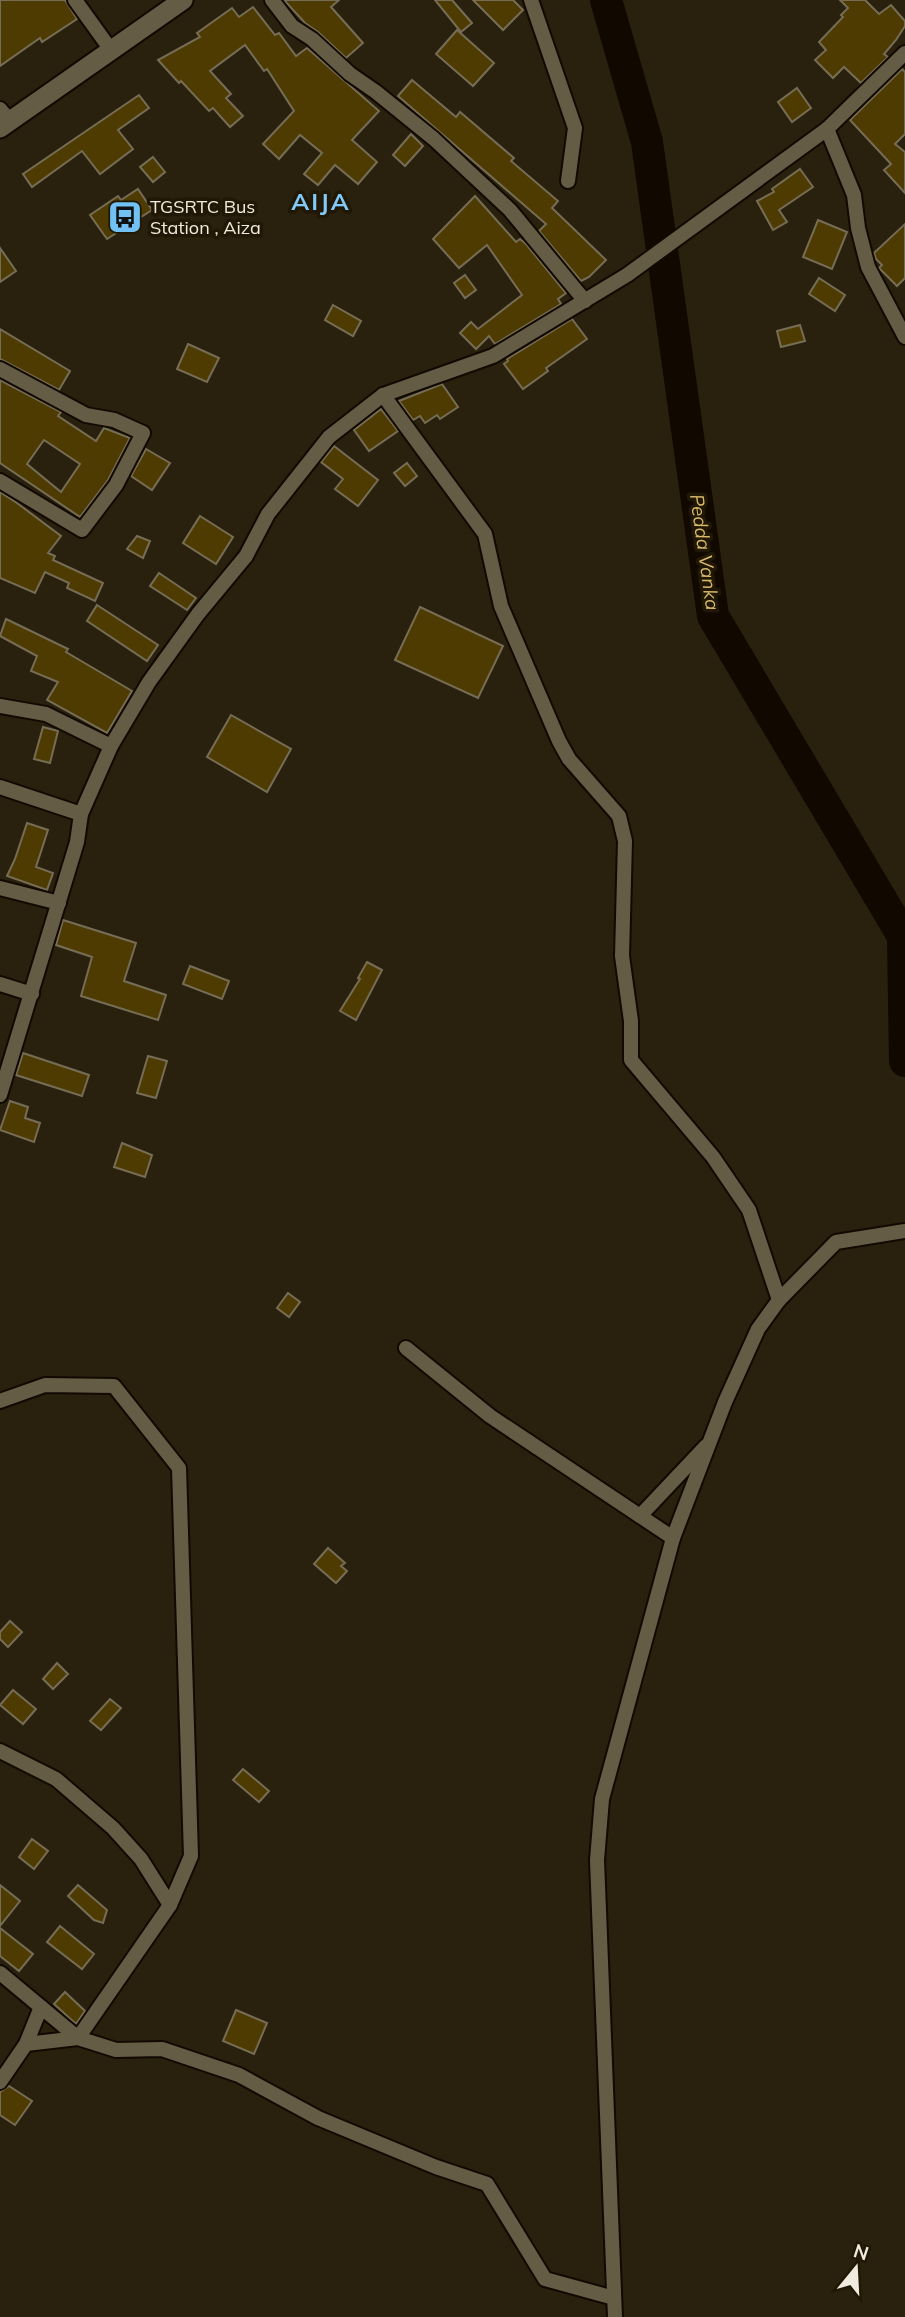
<svg xmlns="http://www.w3.org/2000/svg" width="905" height="2317" font-family="Mulish,sans-serif">
<rect width="100%" height="100%" fill="#29210d"/>
<g fill="none" stroke-linecap="round" stroke-linejoin="round">
<path stroke="#110800" stroke-width="32" d="M606 0 647 142 713 616 903 936 905 1061"/>
</g>
<g fill="#4e3b02" stroke="#766d56" stroke-width="2" fill-rule="evenodd">
<path d="M0 0H65L77 19 42 42 40 38 0 66Z"/>
<path d="M284 0H339L331 7 363 43 346 58 318 32 305 23Z"/>
<path d="M435 0H452L472 23 461 32Z"/>
<path d="M473 0H513L523 10 503 30Z"/>
<path d="M840 0H865L879 14 891 5 905 21V26L896 40 884 54 888 57 861 83 844 67 833 78 815 60 826 50 819 42 843 17 841 15 848 8Z"/>
<path d="M253 7 275 35 279 33 296 56 307 48 379 111 352 140 377 162 358 184 335 165 318 185 304 174 322 153 300 135 279 159 263 144 294 111 267 69 264 71 245 45 210 71 231 94 226 98 243 116 230 127 213 108 209 111 181 81 179 83 158 60 200 37 197 33 232 8 239 17Z"/>
<path d="M457 30 494 63 473 86 436 54Z"/>
<path d="M902 69 905 72V134L895 144 905 152V193L884 170 891 164 850 120Z"/>
<path d="M412 80 456 117 460 112 514 158 511 161 558 201 552 208 606 260 589 277 581 281 539 231 546 224 398 96Z"/>
<path d="M797 88 811 108 792 122 778 102Z"/>
<path d="M139 95 149 108 118 130 133 149 100 174 82 151 32 187 23 174Z"/>
<path d="M411 134 423 146 405 166 393 155Z"/>
<path d="M153 157 165 172 153 182 140 167Z"/>
<path d="M800 169 813 187 779 210 787 222 773 230 757 201 774 192 772 189Z"/>
<path d="M138 189 152 210 107 239 90 215 118 196 121 200Z"/>
<path d="M475 196 516 242 520 239 526 244 566 293 558 299 561 304 495 344 489 336 476 349 460 333 471 322 478 329 522 295 487 245 459 268 433 239Z"/>
<path d="M818 220 847 232 832 269 803 257Z"/>
<path d="M905 224V278L897 286 879 268 882 265 876 259 874 253Z"/>
<path d="M0 248 16 271 0 282Z"/>
<path d="M465 275 476 290 465 298 454 283Z"/>
<path d="M819 278 845 295 835 311 809 294Z"/>
<path d="M333 305 361 321 353 336 325 320Z"/>
<path d="M572 319 587 339 546 368 548 371 523 389 504 364 508 361 507 359Z"/>
<path d="M800 325 805 341 781 347 777 331Z"/>
<path d="M0 329 70 371 59 390 0 359Z"/>
<path d="M188 344 219 358 207 382 177 369Z"/>
<path d="M0 380 61 412 58 416 96 441 104 428 130 438 108 480 80 517 0 463ZM44 440 80 464 61 492 27 464Z"/>
<path d="M442 384 458 407 440 419 437 415 425 423 420 416 413 420 399 401Z"/>
<path d="M381 409 398 431 369 451 354 430Z"/>
<path d="M334 446 378 480 358 506 335 489 343 479 321 462Z"/>
<path d="M146 449 170 463 152 490 131 476Z"/>
<path d="M407 463 417 476 405 486 394 473Z"/>
<path d="M0 492 17 503 61 536 48 553 55 556 53 560 103 583 95 601 67 588 69 583 45 572 35 593 0 578Z"/>
<path d="M200 516 233 537 216 564 183 543Z"/>
<path d="M137 536 150 541 143 558 127 549Z"/>
<path d="M159 573 196 598 187 610 150 586Z"/>
<path d="M97 605 158 645 147 661 87 621Z"/>
<path d="M420 607 503 646 478 698 395 660Z"/>
<path d="M6 619 68 649 66 652 132 691 107 733 47 700 58 682 31 671 37 656 0 636Z"/>
<path d="M231 715 291 749 267 792 207 757Z"/>
<path d="M43 727 58 731 50 763 34 759Z"/>
<path d="M27 823 48 830 36 867 53 873 47 890 7 876 15 859Z"/>
<path d="M63 920 136 943 124 981 166 995 158 1020 81 996 92 957 56 945Z"/>
<path d="M367 962 382 970 356 1020 340 1011 360 979 358 978Z"/>
<path d="M190 966 229 981 222 999 183 984Z"/>
<path d="M23 1053 89 1075 82 1096 16 1075Z"/>
<path d="M148 1056 167 1061 156 1098 137 1093Z"/>
<path d="M10 1101 28 1107 25 1118 40 1123 34 1142 0 1130Z"/>
<path d="M122 1143 152 1155 145 1177 114 1167Z"/>
<path d="M288 1293 300 1302 289 1317 277 1308Z"/>
<path d="M328 1548 345 1563 341 1566 347 1571 336 1583 314 1564Z"/>
<path d="M10 1621 22 1632 8 1647 0 1639V1632Z"/>
<path d="M57 1663 68 1674 53 1689 43 1679Z"/>
<path d="M13 1690 36 1709 23 1724 0 1705Z"/>
<path d="M110 1699 121 1708 101 1730 90 1721Z"/>
<path d="M243 1769 269 1791 259 1802 233 1780Z"/>
<path d="M32 1839 48 1851 34 1869 19 1857Z"/>
<path d="M0 1885 20 1901 0 1926Z"/>
<path d="M78 1885 107 1910 103 1923 94 1920 68 1896Z"/>
<path d="M60 1926 94 1954 82 1969 47 1942Z"/>
<path d="M0 1928 33 1954 19 1971 0 1956Z"/>
<path d="M65 1992 85 2011 76 2024 54 2004Z"/>
<path d="M236 2010 267 2023 254 2054 223 2041Z"/>
<path d="M9 2086 32 2101 15 2125 0 2115V2092Z"/>
</g>
<g fill="none" stroke-linecap="round" stroke-linejoin="round">
<g stroke="#120a00" stroke-width="18">
<g id="minor">
<path d="M75 0 111 50"/>
<path d="M272 0 292 26 312 39 350 74 376 92 434 139 510 210 585 301"/>
<path d="M531 0 575 128 568 181"/>
<path d="M0 109 10 121"/>
<path d="M827 129 854 195 858 228 868 267 905 337"/>
<path d="M0 369 86 415 114 420 143 433 116 485 82 530 0 481"/>
<path d="M383 395 485 534 501 606 559 741 569 759 619 816 625 841 622 956 631 1021V1060L713 1157 749 1210 779 1300"/>
<path d="M0 706 46 714 111 746"/>
<path d="M0 787 81 814"/>
<path d="M0 888 59 903"/>
<path d="M0 984 32 994"/>
<path d="M0 1095 77 842 81 814 111 746 149 682 198 614 246 556 268 514 329 437 383 395 493 356 627 275 827 129 905 53"/>
<path d="M406 1348 490 1416 673 1538"/>
<path d="M0 1401 45 1385 114 1386 179 1468 191 1856 170 1905 78 2038 0 1973"/>
<path d="M640 1516 706 1446"/>
<path d="M0 1751 56 1779 113 1828 141 1859 170 1905"/>
<path d="M26 2044 41 2007"/>
<path d="M0 2082 26 2044 78 2038 116 2050 162 2049 239 2075 318 2118 436 2167 487 2184 545 2279 614 2298"/>
<path d="M615 2317 597 1860 602 1799 673 1538 725 1402 758 1329 779 1300 836 1242 905 1231"/>
</g>
</g>
<g stroke="#120a00" stroke-width="23">
<path id="secondary" d="M0 128 183 0"/>
</g>
<use href="#minor" stroke="#655c46" stroke-width="14"/>
<use href="#secondary" stroke="#655c46" stroke-width="19"/>
</g>
<defs>
<g id="bus-square" transform="scale(1.75)"><rect x="-9" y="-9" width="18" height="18" rx="4" fill="#71c1f5" stroke="#201804"/><path d="M-5-6H5V4H4V6H2V4H-2V6H-4V4H-5ZM-3.5-4V0h7V-4ZM-3.5 1.2v1.5H-2V1.2ZM2 1.2v1.5H3.5V1.2Z" fill="#111"/></g>
</defs>
<g fill-rule="evenodd">
<use href="#bus-square" x="125" y="217"/>
</g>
<g text-anchor="middle" stroke-width="7" stroke-linejoin="round" paint-order="stroke">
<g font-size="18" fill="#f0ebde" stroke="#201804" text-anchor="start">
<text x="150" y="213">TGSRTC Bus<tspan x="150" dy="21">Station , Aiza</tspan></text>
</g>
<g font-size="19" font-style="italic" fill="#d9ba6d" stroke="#201804">
<text transform="translate(705 552) rotate(82)" y="7">Pedda Vanka</text>
</g>
<g font-size="24" font-weight="bold" letter-spacing="2" fill="#80c9f9" stroke="#201804">
<text x="321" y="210">AIJA</text>
</g>
</g>
<g transform="translate(856 2268) rotate(18)" stroke="#201804" stroke-width="5" paint-order="stroke">
<path d="M0-5L12 26L0 18L-12 26Z" fill="#f0ebde"/>
<text y="-10" font-size="19" font-weight="bold" text-anchor="middle" fill="#f0ebde">N</text>
</g>
</svg>
